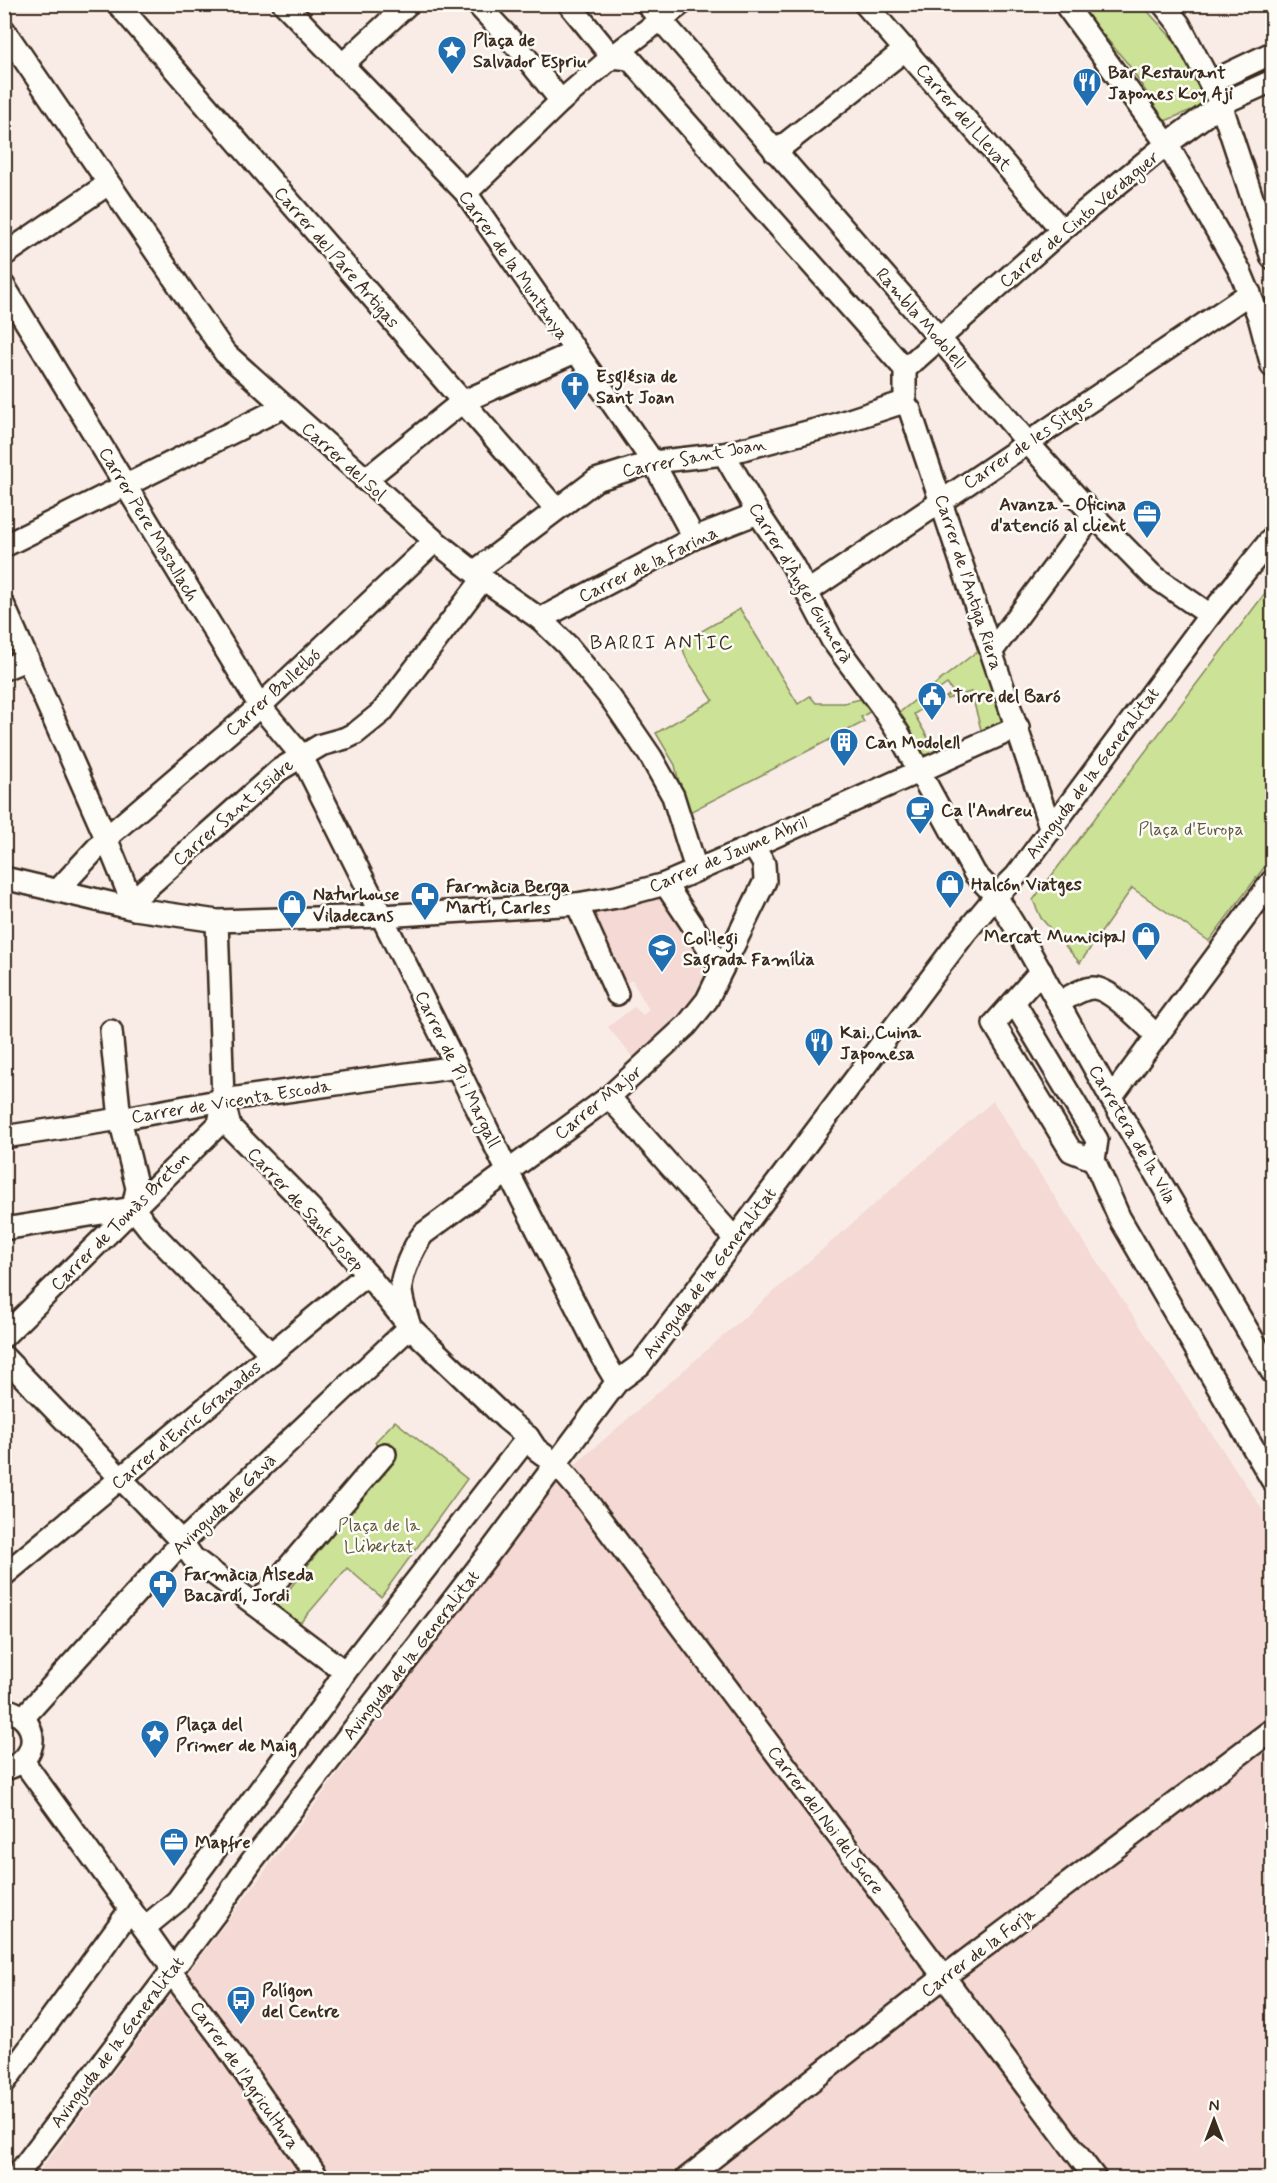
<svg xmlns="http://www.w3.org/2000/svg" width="1277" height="2183" font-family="Mynerve,sans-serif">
<rect width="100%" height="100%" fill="#f9ece7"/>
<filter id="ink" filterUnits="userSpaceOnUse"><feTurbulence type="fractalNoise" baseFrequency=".0167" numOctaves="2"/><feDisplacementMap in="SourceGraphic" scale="12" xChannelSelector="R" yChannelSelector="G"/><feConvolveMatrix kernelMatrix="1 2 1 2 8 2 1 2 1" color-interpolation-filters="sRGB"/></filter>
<g filter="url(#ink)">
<g fill="#f4d9d4">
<path d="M663 893 709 968 692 1000 634 1059 608 1027 634 1007 643 1015 649 1010 632 980 623 985 590 912Z"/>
<path d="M993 1101 1078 1233 1272 1524V2178H34L562 1476Z"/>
</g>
<g fill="#cbe297" stroke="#83865a" stroke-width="1.5" fill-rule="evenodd">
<path d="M1078 5H1142L1180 47 1206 104 1165 121 1128 64Z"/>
<path d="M1272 584V857L1209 941 1132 888 1080 963 1041 918 1033 900Z"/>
<path d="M740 609 798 704 810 696 816 703H844L865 698 873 710 861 717 864 722 686 814 675 765 656 733 713 700 686 658 681 643Z"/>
<path d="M980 649 1006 726C985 739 946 762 922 760L895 716ZM947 684 953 692 946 697 947 699 971 692 983 737 938 755 914 714 922 709 919 704Z"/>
<path d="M395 1421 467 1479 381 1597 347 1568 295 1629 273 1610 390 1460 375 1442Z"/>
</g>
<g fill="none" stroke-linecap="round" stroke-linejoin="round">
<g stroke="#3b2a1e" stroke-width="26">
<g id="minor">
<path d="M118 4 556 509"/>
<path d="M284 4 466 193 653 462 694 538"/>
<path d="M477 4 521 51 561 101"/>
<path d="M569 4 612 57 630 59 905 369V404"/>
<path d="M647 4 940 339 1028 443 1093 515 1152 575 1210 615"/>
<path d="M865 4 1062 230"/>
<path d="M1065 4 1167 144 1240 271 1259 317 1272 366"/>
<path d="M1163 4 1179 24 1221 104 1272 258"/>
<path d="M4 30 225 353 435 541 483 579 540 619 567 645 612 700 651 757 673 796 696 869"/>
<path d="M342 65 408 4"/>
<path d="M1211 82 1272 53"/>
<path d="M775 152 906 49"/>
<path d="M466 193 561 101 612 57 681 4"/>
<path d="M4 255 108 184"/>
<path d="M4 286 260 706 301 755 457 1067 508 1172 602 1357 617 1382"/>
<path d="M905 369 1062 230 1167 144 1221 104 1272 81"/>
<path d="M905 404 910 410 1051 830"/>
<path d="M724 454 758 513 792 564 832 640 881 706 899 734 975 874 996 896 1022 938 1111 1098 1272 1372"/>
<path d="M365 480 462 402 575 352"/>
<path d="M4 546 283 407"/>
<path d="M474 572 596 480 653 462 724 454 834 425 898 404H905"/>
<path d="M807 592 1250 293"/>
<path d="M4 606 106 838 260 706 435 541"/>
<path d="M540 619 694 538 758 513"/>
<path d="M992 651 1093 515"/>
<path d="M4 669 28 659"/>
<path d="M4 878 135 909 217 921 382 916 577 904 617 897 665 884 753 846 1018 727"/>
<path d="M665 884 722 969"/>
<path d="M58 890 106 838 135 909"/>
<path d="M133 900 279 770 321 745 346 738 356 733 382 712 483 579"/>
<path d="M577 904 617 994"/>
<path d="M217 921 223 1100 230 1127 311 1209 367 1274 410 1327 506 1419 528 1437 536 1449 556 1464 577 1488 1095 2178"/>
<path d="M1041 971 994 1024 1071 1151 1094 1160"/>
<path d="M1014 1002 1097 1140 1094 1160 1119 1217 1272 1480"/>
<path d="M1058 1003C1068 998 1082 988 1093 988 1111 988 1144 1024 1157 1036"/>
<path d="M111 1031 120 1119 137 1188 133 1208 151 1231 271 1354"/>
<path d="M609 1097 734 1238"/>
<path d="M1111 1098 1272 881"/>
<path d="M4 1137 120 1119 223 1100 457 1067"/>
<path d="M4 1229 133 1208"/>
<path d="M4 1336 219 1124 223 1102"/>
<path d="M4 1357 182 1542 193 1558 345 1672"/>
<path d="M4 1575 367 1274"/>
<path d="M256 1605 385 1454"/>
<path d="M4 1709C41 1716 42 1762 4 1769"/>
<path d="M23 1718 182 1542 410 1327C407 1316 402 1303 401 1291 400 1275 414 1246 423 1234L609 1097 687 1025 707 1000 765 881 764 864 753 846"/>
<path d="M23 1761 144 1928 168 1962 171 1972 220 2037 318 2178"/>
<path d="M144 1928 177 1901 324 1704 345 1672 528 1437"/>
<path d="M4 2083 130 1910"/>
<path d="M15 2178 214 1915 251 1862 491 1551 607 1395 617 1382 640 1365 965 933 996 896 1016 876 1210 615 1272 538"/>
<path d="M687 2178 944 1977 1272 1730"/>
</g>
</g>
<use href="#minor" stroke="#fdfcf7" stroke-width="21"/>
</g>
</g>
<defs>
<g id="sight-pin" transform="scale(1.5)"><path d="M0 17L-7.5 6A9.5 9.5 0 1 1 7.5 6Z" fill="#1f6fb2" stroke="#fdfcf7"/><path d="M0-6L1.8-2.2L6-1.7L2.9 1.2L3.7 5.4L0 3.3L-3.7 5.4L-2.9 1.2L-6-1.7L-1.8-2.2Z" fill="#fff"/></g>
<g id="restaurant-pin" transform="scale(1.5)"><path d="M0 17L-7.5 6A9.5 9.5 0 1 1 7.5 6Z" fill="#1f6fb2" stroke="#fdfcf7"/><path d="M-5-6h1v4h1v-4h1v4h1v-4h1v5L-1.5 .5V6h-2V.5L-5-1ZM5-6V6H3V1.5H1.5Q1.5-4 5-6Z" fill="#fff"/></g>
<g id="church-pin" transform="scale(1.5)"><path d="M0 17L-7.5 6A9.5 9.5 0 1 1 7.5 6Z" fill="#1f6fb2" stroke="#fdfcf7"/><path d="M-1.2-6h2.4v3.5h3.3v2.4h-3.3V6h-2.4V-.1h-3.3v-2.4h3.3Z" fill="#fff"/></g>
<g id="office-pin" transform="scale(1.5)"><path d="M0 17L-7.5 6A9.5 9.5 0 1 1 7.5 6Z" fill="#1f6fb2" stroke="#fdfcf7"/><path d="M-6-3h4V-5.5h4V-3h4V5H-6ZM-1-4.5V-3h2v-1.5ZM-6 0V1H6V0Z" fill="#fff"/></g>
<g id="civic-pin" transform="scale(1.5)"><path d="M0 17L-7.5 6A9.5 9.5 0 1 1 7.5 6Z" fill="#1f6fb2" stroke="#fdfcf7"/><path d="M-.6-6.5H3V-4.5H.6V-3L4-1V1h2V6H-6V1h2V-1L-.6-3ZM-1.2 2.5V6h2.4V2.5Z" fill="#fff"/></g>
<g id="building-pin" transform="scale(1.5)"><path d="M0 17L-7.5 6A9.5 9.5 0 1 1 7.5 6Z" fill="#1f6fb2" stroke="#fdfcf7"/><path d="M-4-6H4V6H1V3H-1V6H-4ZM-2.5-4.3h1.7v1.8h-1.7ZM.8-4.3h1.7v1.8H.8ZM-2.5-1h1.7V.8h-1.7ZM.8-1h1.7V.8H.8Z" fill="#fff"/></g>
<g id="cafe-pin" transform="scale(1.5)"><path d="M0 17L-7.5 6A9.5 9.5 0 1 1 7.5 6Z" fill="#1f6fb2" stroke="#fdfcf7"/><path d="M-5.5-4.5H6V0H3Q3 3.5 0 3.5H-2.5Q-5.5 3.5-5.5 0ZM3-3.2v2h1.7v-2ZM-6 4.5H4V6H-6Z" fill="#fff"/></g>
<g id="shop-pin" transform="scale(1.5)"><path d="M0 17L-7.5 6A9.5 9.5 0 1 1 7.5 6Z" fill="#1f6fb2" stroke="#fdfcf7"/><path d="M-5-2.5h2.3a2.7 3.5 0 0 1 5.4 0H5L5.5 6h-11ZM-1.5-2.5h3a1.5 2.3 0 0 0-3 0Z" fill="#fff"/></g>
<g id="pharmacy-pin" transform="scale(1.5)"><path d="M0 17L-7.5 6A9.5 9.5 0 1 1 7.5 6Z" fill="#1f6fb2" stroke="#fdfcf7"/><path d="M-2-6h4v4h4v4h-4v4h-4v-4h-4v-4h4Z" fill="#fff"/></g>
<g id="school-pin" transform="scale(1.5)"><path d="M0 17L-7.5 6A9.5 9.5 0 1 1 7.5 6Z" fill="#1f6fb2" stroke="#fdfcf7"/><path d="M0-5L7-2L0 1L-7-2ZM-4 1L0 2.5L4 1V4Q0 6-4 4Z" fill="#fff"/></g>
<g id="bus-pin" transform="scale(1.5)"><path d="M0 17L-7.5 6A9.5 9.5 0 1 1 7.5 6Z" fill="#1f6fb2" stroke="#fdfcf7"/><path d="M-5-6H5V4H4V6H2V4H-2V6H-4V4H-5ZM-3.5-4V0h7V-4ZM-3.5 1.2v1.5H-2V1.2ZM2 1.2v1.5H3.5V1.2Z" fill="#fff"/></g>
</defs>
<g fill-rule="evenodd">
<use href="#sight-pin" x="452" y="50"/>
<use href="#restaurant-pin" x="1087" y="82"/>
<use href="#church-pin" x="575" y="386"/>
<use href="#office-pin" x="1147" y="514"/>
<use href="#civic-pin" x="932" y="696"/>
<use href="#building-pin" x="844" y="742"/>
<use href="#cafe-pin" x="920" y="810"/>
<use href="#shop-pin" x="950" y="884"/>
<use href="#pharmacy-pin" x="425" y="896"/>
<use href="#shop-pin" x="292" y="904"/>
<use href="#shop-pin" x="1146" y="936"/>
<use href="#school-pin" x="662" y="948"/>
<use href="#restaurant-pin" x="819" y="1042"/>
<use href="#pharmacy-pin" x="163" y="1584"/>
<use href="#sight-pin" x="155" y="1734"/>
<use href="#office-pin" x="174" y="1842"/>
<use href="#bus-pin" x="241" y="2000"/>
</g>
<g text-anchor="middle" stroke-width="5" stroke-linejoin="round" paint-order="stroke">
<g font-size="18" font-weight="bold" fill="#3b2a1e" stroke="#fdfcf7" text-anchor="start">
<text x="473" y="46">Plaça de<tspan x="473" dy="21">Salvador Espriu</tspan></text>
<text x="1108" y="78">Bar Restaurant<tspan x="1108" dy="21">Japones Koy Aji</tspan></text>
<text x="596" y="382">Església de<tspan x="596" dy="21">Sant Joan</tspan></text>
<text x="1126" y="510" text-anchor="end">Avanza - Oficina<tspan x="1126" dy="21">d'atenció al client</tspan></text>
<text x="953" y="702">Torre del Baró</text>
<text x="865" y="748">Can Modolell</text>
<text x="941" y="816">Ca l'Andreu</text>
<text x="971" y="890">Halcón Viatges</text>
<text x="446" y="892">Farmàcia Berga<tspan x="446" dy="21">Martí, Carles</tspan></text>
<text x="313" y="900">Naturhouse<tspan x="313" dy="21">Viladecans</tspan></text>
<text x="1125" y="942" text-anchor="end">Mercat Municipal</text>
<text x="683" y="944">Col·legi<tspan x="683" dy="21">Sagrada Família</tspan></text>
<text x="840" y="1038">Kai. Cuina<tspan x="840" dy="21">Japonesa</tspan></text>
<text x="184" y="1580">Farmàcia Alseda<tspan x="184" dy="21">Bacardí, Jordi</tspan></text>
<text x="176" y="1730">Plaça del<tspan x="176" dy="21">Primer de Maig</tspan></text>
<text x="195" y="1848">Mapfre</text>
<text x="262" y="1996">Polígon<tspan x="262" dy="21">del Centre</tspan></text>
</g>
<g font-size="18" fill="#3b2a1e" stroke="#fdfcf7">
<text transform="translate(964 117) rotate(49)" y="6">Carrer del Llevat</text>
<text transform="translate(1079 219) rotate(-40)" y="6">Carrer de Cinto Verdaguer</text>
<text transform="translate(337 257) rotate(49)" y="6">Carrer del Pare Artigas</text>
<text transform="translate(514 265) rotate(55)" y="6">Carrer de la Muntanya</text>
<text transform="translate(921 318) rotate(49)" y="6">Rambla Modolell</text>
<text transform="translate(1028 442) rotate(-34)" y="6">Carrer de les Sitges</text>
<text transform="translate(694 457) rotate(-11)" y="6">Carrer Sant Joan</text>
<text transform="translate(344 461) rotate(42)" y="6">Carrer del Sol</text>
<text transform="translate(149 524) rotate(59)" y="6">Carrer Pere Masallach</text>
<text transform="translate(648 564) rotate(-26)" y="6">Carrer de la Farina</text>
<text transform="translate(969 582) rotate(72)" y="6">Carrer de l'Antiga Riera</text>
<text transform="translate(801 583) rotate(59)" y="6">Carrer d'Àngel Guimerà</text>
<text transform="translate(273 692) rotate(-42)" y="6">Carrer Balletbó</text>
<text transform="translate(1092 773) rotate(-53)" y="6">Avinguda de la Generalitat</text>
<text transform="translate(233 812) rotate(-41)" y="6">Carrer Sant Isidre</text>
<text transform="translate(728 854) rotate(-23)" y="6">Carrer de Jaume Abril</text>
<text transform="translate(458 1069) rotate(64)" y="6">Carrer de Pi i Margall</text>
<text transform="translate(231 1101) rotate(-9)" y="6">Carrer de Vicenta Escoda</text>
<text transform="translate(598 1102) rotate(-39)" y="6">Carrer Major</text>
<text transform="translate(1133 1134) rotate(60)" y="6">Carretera de la Vila</text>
<text transform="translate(306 1209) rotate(47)" y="6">Carrer de Sant Josep</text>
<text transform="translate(120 1221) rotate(-45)" y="6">Carrer de Tomàs Breton</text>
<text transform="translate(709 1273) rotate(-53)" y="6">Avinguda de la Generalitat</text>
<text transform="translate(186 1425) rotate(-40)" y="6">Carrer d'Enric Granados</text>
<text transform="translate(224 1504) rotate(-44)" y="6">Avinguda de Gavà</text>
<text transform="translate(411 1655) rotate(-52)" y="6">Avinguda de la Generalitat</text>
<text transform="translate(826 1820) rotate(53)" y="6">Carrer del Noi del Sucre</text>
<text transform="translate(978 1952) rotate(-37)" y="6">Carrer de la Forja</text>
<text transform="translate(117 2042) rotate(-53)" y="6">Avinguda de la Generalitat</text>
<text transform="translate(245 2075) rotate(55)" y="6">Carrer de l'Agricultura</text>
</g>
<g font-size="18" fill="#5f583c" stroke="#fdfcf7">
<text x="1191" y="835">Plaça d'Europa</text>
<text x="379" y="1531">Plaça de la<tspan x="379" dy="21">Llibertat</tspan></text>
</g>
<g font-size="20" letter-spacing="1.5" fill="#3b2a1e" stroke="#fdfcf7">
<text x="662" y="649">BARRI ANTIC</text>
</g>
</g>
<rect width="1277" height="2183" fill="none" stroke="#fdfcf7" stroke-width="24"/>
<rect x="12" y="12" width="1253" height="2159" fill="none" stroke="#3b2a1e" stroke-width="2" filter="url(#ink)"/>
<g transform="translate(1214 2120)" stroke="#fdfcf7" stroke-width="4.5" paint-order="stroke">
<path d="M0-4.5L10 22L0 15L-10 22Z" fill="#3b2a1e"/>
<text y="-9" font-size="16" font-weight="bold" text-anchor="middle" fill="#3b2a1e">N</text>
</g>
</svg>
